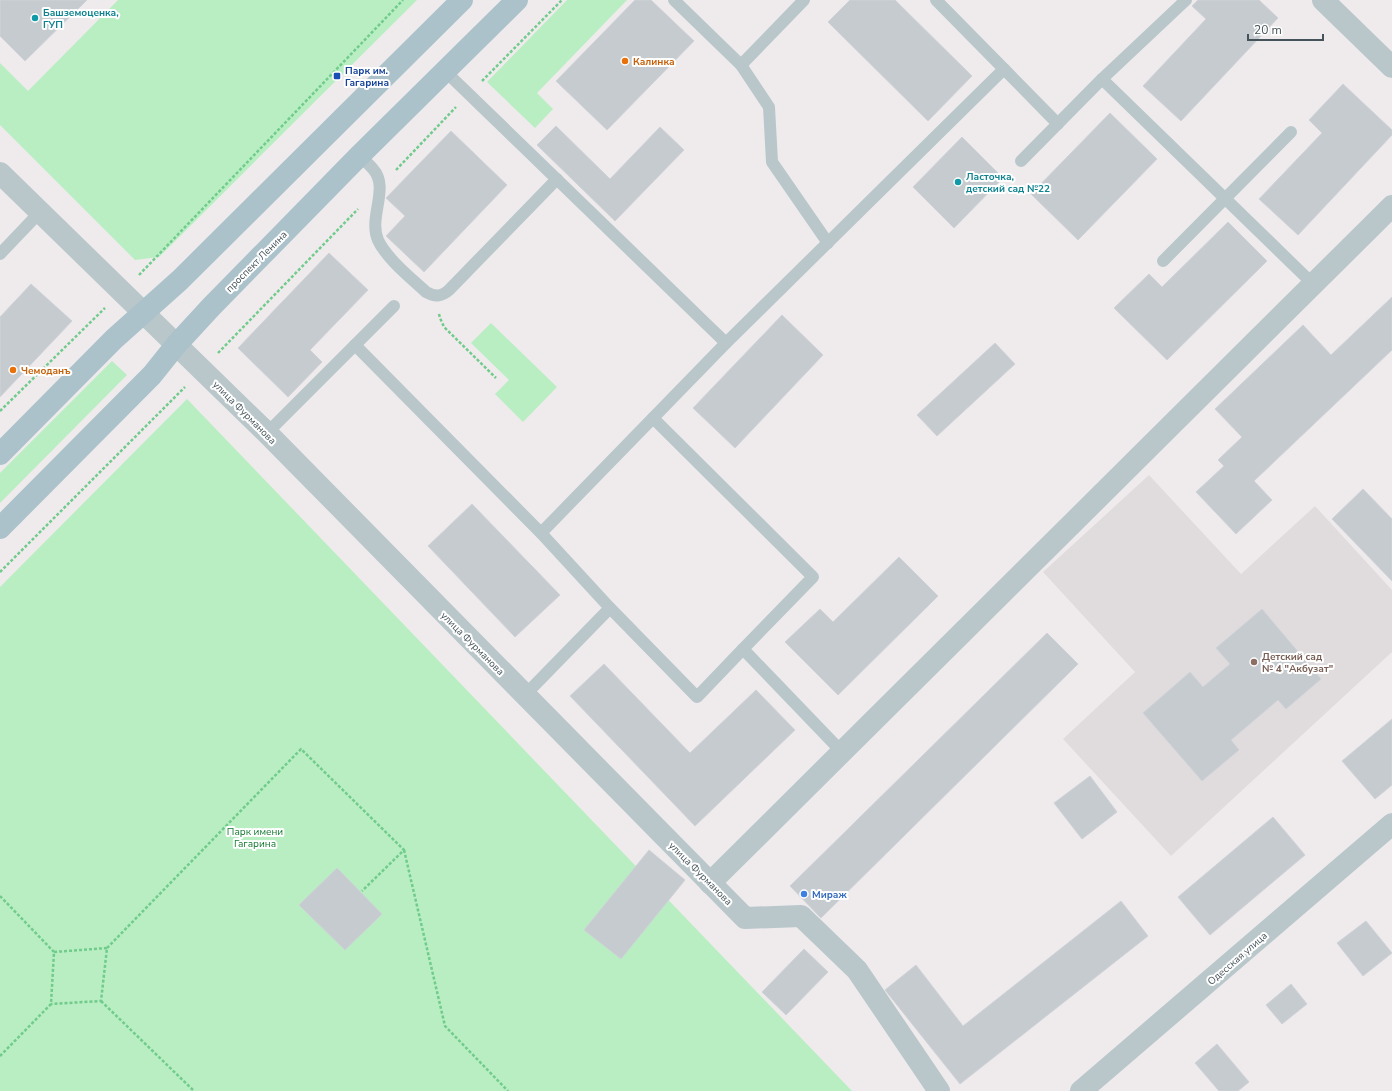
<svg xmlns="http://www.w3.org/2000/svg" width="1392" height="1091" font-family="'Nunito Sans',sans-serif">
<rect width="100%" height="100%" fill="#efebec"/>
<path fill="#e0dcde" d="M1149 475 1241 574 1315 506 1392 590V652L1171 856 1063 739 1135 672 1043 572Z"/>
<g fill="#b8eec2">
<path d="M118 0H417L159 257 135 260 0 125V63L28 91Z"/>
<path d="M567 0H627L537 93 553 109 535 128 487 82Z"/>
<path d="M491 323 557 387 523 422 495 394 509 380 471 343Z"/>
<path d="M112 361 127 375 0 503V473Z"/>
<path d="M187 399 852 1091H0V587Z"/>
</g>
<g fill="#c5cbcf" stroke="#cfd3d8">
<path d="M0 0H87L25 61 0 36Z"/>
<path d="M635 0H651L694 41 607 130 556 81Z"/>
<path d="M850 0H895L972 76 928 121 828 22Z"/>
<path d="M1198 0H1259L1278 18 1181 121 1143 86 1206 19 1192 6Z"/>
<path d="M1343 84 1392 130V135L1298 235 1259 199 1322 133 1309 120Z"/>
<path d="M1110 113 1157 159 1078 240 1031 194Z"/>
<path d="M556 126 610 179 660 127 684 150 615 221 537 145Z"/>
<path d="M451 131 507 185 424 272 386 236 405 216 386 198Z"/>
<path d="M962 137 1003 178 954 228 913 187Z"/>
<path d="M1228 222 1267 261 1167 360 1114 308 1149 274 1162 287Z"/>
<path d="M329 253 368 290 310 350 322 362 288 397 238 348Z"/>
<path d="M31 284 72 321 0 397V317Z"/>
<path d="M1392 297V350L1254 481 1272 500 1236 534 1196 492 1224 466 1218 460 1242 437 1215 409 1303 325 1331 355Z"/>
<path d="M782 315 823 355 735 448 693 408Z"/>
<path d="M995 343 1015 364 937 436 917 415Z"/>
<path d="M1363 489 1392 519V581L1332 519Z"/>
<path d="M472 504 560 595 515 637 428 546Z"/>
<path d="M899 557 938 596 838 695 785 642 820 609 833 622Z"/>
<path d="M1262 609 1321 679 1286 709 1278 700 1231 740 1239 750 1202 781 1143 713 1190 672 1203 687 1230 664 1216 648Z"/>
<path d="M1047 633 1078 664 821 918 790 886Z"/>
<path d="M604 664 690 753 756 690 795 730 695 826 570 696Z"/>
<path d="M1392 719V785L1375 799 1342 761Z"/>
<path d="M1090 776 1117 812 1082 839 1054 803Z"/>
<path d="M1273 817 1305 855 1210 935 1178 897Z"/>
<path d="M649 850 685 880 621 959 584 930Z"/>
<path d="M337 868 382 914 345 950 299 905Z"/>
<path d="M1121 901 1148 936 960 1084 885 990 916 965 963 1026Z"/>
<path d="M1366 921 1392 953 1363 976 1337 943Z"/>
<path d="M804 949 828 972 786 1015 762 992Z"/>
<path d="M1291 984 1307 1004 1282 1024 1266 1005Z"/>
<path d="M1217 1044 1249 1082 1238 1091H1219L1195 1063Z"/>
</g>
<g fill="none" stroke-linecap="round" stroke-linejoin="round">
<g stroke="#70cb8c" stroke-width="2.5" stroke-dasharray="3 2" stroke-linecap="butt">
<path d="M482 81 562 0"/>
<path d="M396 170 456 107"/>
<path d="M139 275 403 0"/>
<path d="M439 314 440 318 444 327 496 378"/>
<path d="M218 353 358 209"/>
<path d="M0 411 105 308"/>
<path d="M0 572 185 387"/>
<path d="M404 850 445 1026 508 1091"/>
<path d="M0 896 54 952"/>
<path d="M107 948 301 749 404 850 362 891"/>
<path d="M101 1001 194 1091"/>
<path d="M0 1056 51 1004 54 952 107 948 101 1001 51 1004"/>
</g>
<g stroke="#b9c7cb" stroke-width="12">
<path d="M674 0 741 65 769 107 772 162 828 243"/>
<path d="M741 65 804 0"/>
<path d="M1004 69 1058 124"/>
<path d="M445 71 726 343"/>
<path d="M1102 79 1313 284"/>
<path d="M359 156C364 160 369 164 373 169 390 188 368 217 378 240 386 258 411 278 426 292 435 297 441 297 449 290L557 179"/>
<path d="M1021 161 1102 79 1186 0"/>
<path d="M0 254 40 212"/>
<path d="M1163 261 1291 132"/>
<path d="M355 345 541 533"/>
<path d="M653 418 813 577 743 649 842 752"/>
<path d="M267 433 394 306"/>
<path d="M610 608 697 697 743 649"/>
<path d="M525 695 610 608 541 533 726 343 1004 69 936 0"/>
</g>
<g stroke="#b9c7cb" stroke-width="22">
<path d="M1323 0 1392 67"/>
<path d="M710 883 1392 206"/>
<path d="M1081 1091 1392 824"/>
</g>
<path stroke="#b9c7cb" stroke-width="22" d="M0 173 267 433 745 918 801 916 857 970 939 1091"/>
<g stroke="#abc2cb" stroke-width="22">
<path d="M0 454 114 339 180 280 462 0"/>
<path d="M0 528 152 375 176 345 211 307 359 156 517 0"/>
</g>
</g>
<g fill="#0f9aa8" stroke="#fff" stroke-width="1.5">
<circle cx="35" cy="18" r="4"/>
<circle cx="958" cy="182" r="4"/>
</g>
<g fill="#e8710a" stroke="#fff" stroke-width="1.5">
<circle cx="625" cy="61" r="4"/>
<circle cx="13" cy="370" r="4"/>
</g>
<rect fill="#1a4fb4" stroke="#fff" stroke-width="1.5" x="333" y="72" width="8" height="8" rx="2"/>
<circle fill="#8d6e63" stroke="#fff" stroke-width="1.5" cx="1254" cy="662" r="4"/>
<circle fill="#3f7fe0" stroke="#fff" stroke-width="1.5" cx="804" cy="894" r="4"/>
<g text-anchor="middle" stroke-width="4" stroke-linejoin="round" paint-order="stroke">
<g font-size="10" font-weight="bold" fill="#0d838f" stroke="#fff" text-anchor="start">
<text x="43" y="16">Башземоценка,<tspan x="43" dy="12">ГУП</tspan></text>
<text x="966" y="180">Ласточка,<tspan x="966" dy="12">детский сад №22</tspan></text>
</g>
<g font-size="10" font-weight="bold" fill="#c56008" stroke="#fff" text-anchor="start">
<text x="633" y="65">Калинка</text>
<text x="21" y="374">Чемоданъ</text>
</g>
<g font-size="10" font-weight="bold" fill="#164399" stroke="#fff" text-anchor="start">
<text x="345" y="74">Парк им.<tspan x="345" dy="12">Гагарина</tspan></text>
</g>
<g font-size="10" fill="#445359" stroke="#fff">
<text transform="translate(256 261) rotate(-45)" y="4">проспект Ленина</text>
<text transform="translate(245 412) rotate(45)" y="4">улица Фурманова</text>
<text transform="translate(473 643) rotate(45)" y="4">улица Фурманова</text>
<text transform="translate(701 873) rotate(45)" y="4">улица Фурманова</text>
<text transform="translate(1237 958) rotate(-41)" y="4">Одесская улица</text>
</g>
<g font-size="10" font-weight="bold" fill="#785e54" stroke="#fff" text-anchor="start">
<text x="1262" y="660">Детский сад<tspan x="1262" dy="12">№ 4 "Акбузат"</tspan></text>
</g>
<g font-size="10" fill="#167933" stroke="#fff">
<text x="255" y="835">Парк имени<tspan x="255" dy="12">Гагарина</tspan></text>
</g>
<g font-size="10" font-weight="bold" fill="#366cbe" stroke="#fff" text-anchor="start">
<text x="812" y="898">Мираж</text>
</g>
</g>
<path d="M1248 34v6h75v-6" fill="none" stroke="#445359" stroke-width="2"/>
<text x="1254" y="34" font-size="12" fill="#445359" stroke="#ffffff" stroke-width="3" paint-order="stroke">20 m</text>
</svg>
